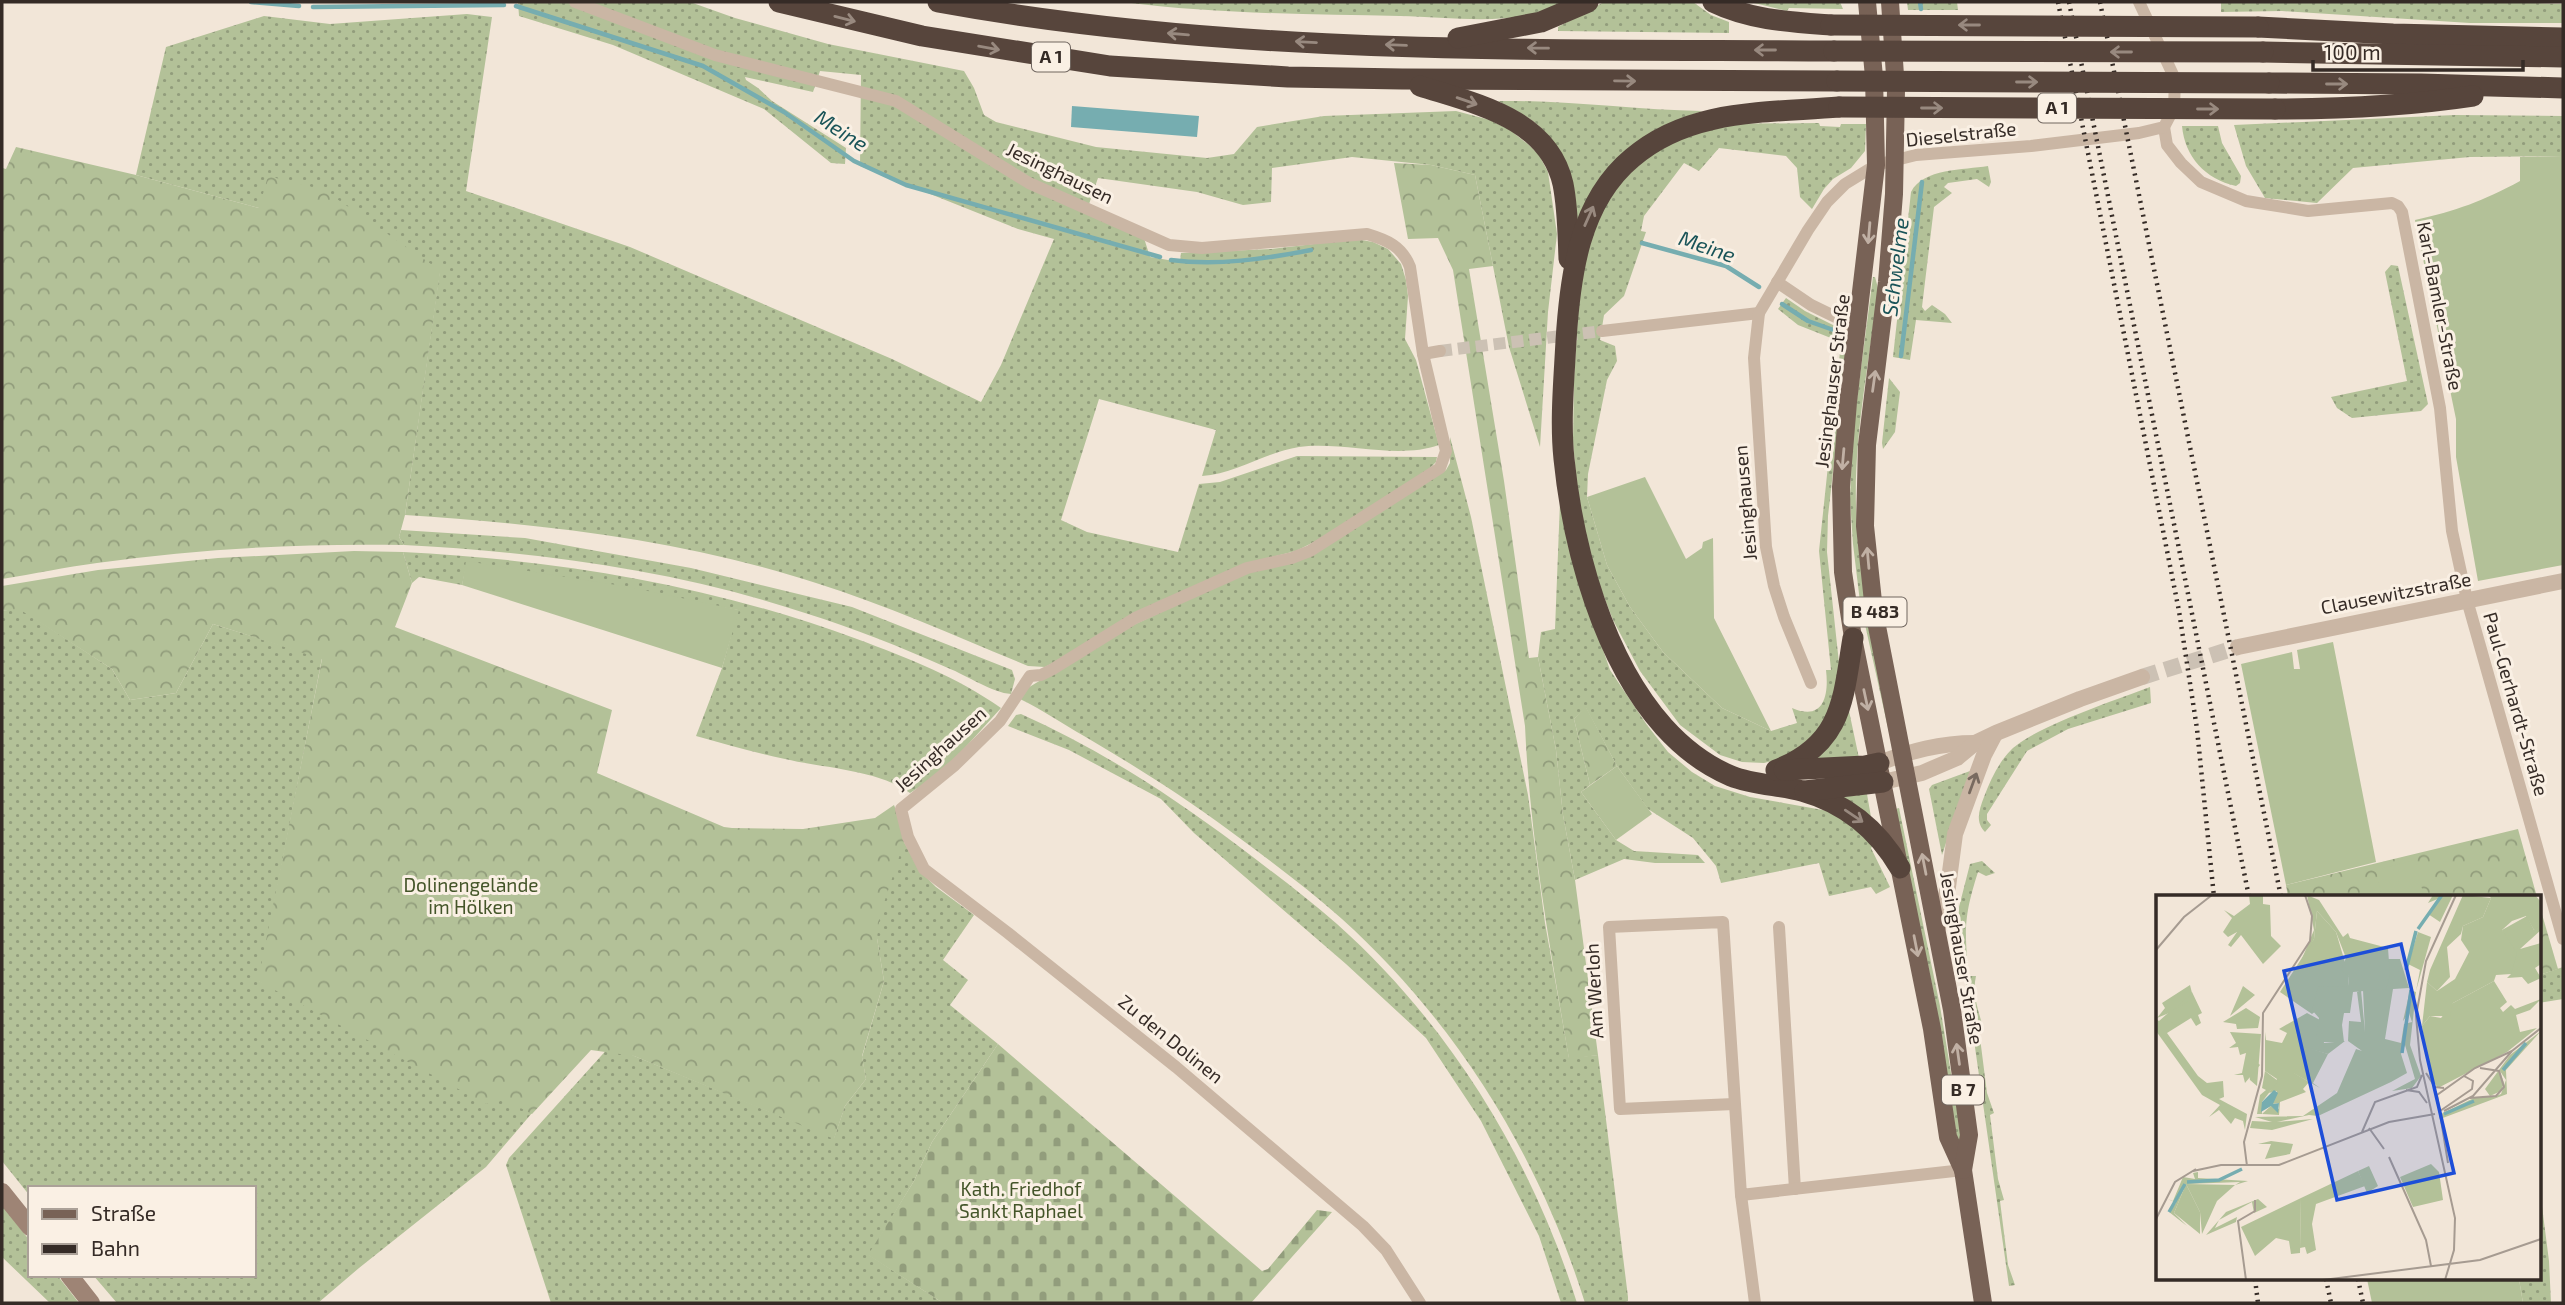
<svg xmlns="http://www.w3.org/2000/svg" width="2565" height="1305" font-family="'Exo 2',sans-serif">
<defs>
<pattern id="grass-dots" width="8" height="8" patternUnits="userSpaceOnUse" patternTransform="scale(1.75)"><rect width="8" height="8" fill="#b3c198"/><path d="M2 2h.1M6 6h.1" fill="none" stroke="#929d7c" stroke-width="1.8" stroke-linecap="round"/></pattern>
<pattern id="forest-crowns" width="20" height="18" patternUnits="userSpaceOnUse" patternTransform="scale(1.75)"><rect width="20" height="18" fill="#b3c198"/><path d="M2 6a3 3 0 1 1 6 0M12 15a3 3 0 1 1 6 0" fill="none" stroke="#929d7c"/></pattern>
<pattern id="cemetery-stones" width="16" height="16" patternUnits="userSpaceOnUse" patternTransform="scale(1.75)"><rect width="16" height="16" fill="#b3c198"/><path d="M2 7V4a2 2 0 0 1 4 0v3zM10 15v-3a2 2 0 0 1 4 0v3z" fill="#929d7c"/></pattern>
</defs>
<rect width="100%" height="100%" fill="#f2e6d8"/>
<g fill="url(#grass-dots)">
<path d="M518 2H690L735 18 828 44 964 71 974 88 984 115 996 122 1096 147 1207 158 1234 154 1257 127 1324 116 1456 111 1490 120 1510 130 1529 145 1539 155 1548 172 1557 234 1548 312 1540 447 1509 347 1475 175 1431 165 1352 157 1272 168 1271 202 1243 205 1197 192 1098 178 1088 207 1144 238 1150 257 1180 262 1181 253 1271 249 1356 239 1373 242 1388 249 1401 264 1406 280 1408 296 1405 339 1416 360 1439 445C1397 460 1342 441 1299 447 1266 452 1235 474 1202 476L1216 430 1099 399 1061 520 1087 532 1178 552 1199 484 1220 482 1297 456 1437 457 1436 462 1427 471 1336 531 1296 551 1252 562 1045 667 1028 666C958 637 889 606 816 583 684 540 543 524 405 515L440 270 259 208 136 175 166 47 264 16 330 24 467 14 492 17 466 191 630 247 892 359 981 402 1001 365 1054 239 1018 229 860 166 861 75 820 71 813 92 745 77 746 80 758 88 772 101 846 148 845 164 831 163 764 109 613 45 519 16Z"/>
<path d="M1123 2H1569C1519 28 1454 17 1400 16 1308 14 1214 14 1123 2Z"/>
<path d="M1604 2H1693L1711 15 1729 22V33L1558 31V27Z"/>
<path d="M1750 2H1840L1843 9 1789 8 1787 11Z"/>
<path d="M1907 2H1957L1958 10H1908Z"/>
<path d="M2221 2H2504L2563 4V23H2470L2282 11 2221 12Z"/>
<path d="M1498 101C1567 100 1634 110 1702 111L1670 123 1577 230C1570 202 1564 152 1544 131 1533 118 1514 110 1498 101Z"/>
<path d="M2455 115 2563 116V156L2470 157 2353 168 2317 203 2265 198 2246 166 2234 125Z"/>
<path d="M1819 123 1820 126 1840 127 1841 124H1866L1865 151 1851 168 1833 179 1824 189 1812 209 1800 197 1797 168 1786 156 1719 148 1699 171 1684 163 1644 216 1641 231 1646 232 1624 296 1604 315 1600 340 1615 346 1617 361 1607 380 1588 474 1587 497 1607 565 1630 607 1663 652 1722 708 1771 731 1797 723 1792 708C1824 722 1829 695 1826 670H1831L1819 551 1841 342 1798 325 1778 309 1786 298 1805 311 1845 331 1848 339 1828 516 1827 552 1839 663V683L1821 730 1784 758 1764 763 1742 762 1720 755 1680 725 1640 671 1613 620 1599 584 1584 531 1576 478 1573 441 1574 379 1580 282 1588 240 1601 210 1620 183 1654 151 1713 124Z"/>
<path d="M2182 126H2218L2222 143 2241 176 2240 183 2236 186C2205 179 2185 157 2182 126Z"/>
<path d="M1988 166 1991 182 1989 187 1977 179 1948 183 1944 187 1952 193 1934 207 1922 307 1925 311 1932 305 1945 314 1952 323 1916 320 1910 360 1893 357 1911 192C1923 168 1964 170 1988 166Z"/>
<path d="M2391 265 2398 266 2428 404 2421 411 2352 418 2337 408 2331 397 2407 381 2385 272Z"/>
<path d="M1873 277H1875L1878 288C1870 360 1854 433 1856 506 1859 584 1876 661 1890 737L1860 602 1853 544 1850 499 1853 429Z"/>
<path d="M1889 378 1900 392 1895 432 1883 449 1882 443Z"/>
<path d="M1450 437 1471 517 1528 795 1545 923 1569 1058 1598 1055 1628 1297V1301L1623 1303H1585C1539 1156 1457 1023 1342 919 1307 888 1268 859 1230 831 1183 796 1135 766 1084 736 1063 724 1043 710 1020 699L1026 689 1129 627 1248 572 1332 543 1446 470 1450 463Z"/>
<path d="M1560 502 1576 571 1610 670 1647 725 1668 752 1692 772 1715 786 1750 797 1834 812 1874 844 1871 848 1890 887 1876 894 1871 887 1829 896 1819 863 1721 883 1716 866 1693 838 1648 809 1617 766 1586 708 1574 719 1590 785 1581 792 1616 840 1634 851 1698 855 1705 863H1655L1624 859 1575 880 1563 815 1556 750 1538 657 1541 632 1555 629Z"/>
<path d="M401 530 525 538 691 568 852 607 1012 670 1015 679 1011 694C993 693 966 675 948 668 901 647 853 628 805 613 675 570 539 552 404 545L399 537Z"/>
<path d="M403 552C559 560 711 585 857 639 908 658 957 677 1001 708L944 771 910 793C879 770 823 768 785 759 755 753 726 744 696 736L722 668 738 610 467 562 462 585 419 577 412 583Z"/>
<path d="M19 608 112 669 130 700 176 693 213 624 322 658 259 981 515 1098 532 1113 486 1167 359 1268 318 1303H117L93 1275H254V1188H30V1196L2 1161V611Z"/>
<path d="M2150 687 2151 703 2068 729 2027 751 1987 814V820L1991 825 1985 832C1975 822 1979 810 1984 797 1990 781 1998 763 2011 750 2034 727 2116 700 2150 687Z"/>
<path d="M1849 711 1859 758 1815 760 1839 733Z"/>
<path d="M1021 714C1099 749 1169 794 1237 845 1271 871 1305 896 1337 924 1450 1025 1532 1159 1577 1303H1561L1539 1236 1481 1121 1426 1038 1346 964 1194 833 1161 799 1069 750 1008 726 1016 715Z"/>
<path d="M1970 771 1942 855 1929 789 1932 785Z"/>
<path d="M1867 794 1871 817 1841 797Z"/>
<path d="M1899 808 1940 1006 1962 1140 1957 1142 1936 1005 1895 809Z"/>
<path d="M896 828 921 872 936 887 974 915 943 960 968 980 950 1005 998 1044 932 1142 914 1181 869 1255 943 1303H551L506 1165 509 1158 610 1046 834 1138 845 1106 866 1079 862 1057 884 981 873 914Z"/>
<path d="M1982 861 1995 873 1986 876 1978 872C1964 916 1964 931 1969 976H1976C1972 993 1978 1010 1983 1027L1979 1030 1987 1093 1994 1113 1990 1115 1998 1179 2004 1200 2000 1201 2008 1265 2015 1285 2009 1286 1958 928 1959 907 1970 864Z"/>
<path d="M2563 967V999L2539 1003V975Z"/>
<path d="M2539 1183 2549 1261 2551 1303H2523L2519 1279H2539Z"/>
<path d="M2 1205 30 1241V1275H57L79 1303H50L2 1257Z"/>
</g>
<g fill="url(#forest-crowns)">
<path d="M16 147 136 175 259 208 268 176 324 190 431 264 441 266 405 515 399 537 404 545C302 543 198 549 97 563 65 567 34 574 2 579V168L6 169Z"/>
<path d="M1394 163 1431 165 1475 175 1493 266 1469 269 1504 481 1529 658 1538 657 1556 750 1563 815 1575 880 1598 1055 1569 1059C1550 948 1530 838 1525 726L1453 270 1438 238 1408 239Z"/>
<path d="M354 551 403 552 412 583 395 627 612 710 597 773 724 827 732 828 803 829 875 818 894 805 906 836 880 915 877 938 884 981 862 1056 866 1079 845 1106 834 1139 634 1056 591 1050 532 1114 505 1100 486 1104 258 981 322 659 213 624 176 693 130 700 112 669 19 609 2 611V586L98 570 218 558Z"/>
<path d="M1586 707 1617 766 1590 785 1574 719Z"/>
<path d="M2518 829 2537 897H2288L2286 885Z"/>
<path d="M2539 904 2558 969 2539 975Z"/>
</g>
<path fill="url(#cemetery-stones)" d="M998 1044 1262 1271 1268 1269 1317 1210 1332 1212 1251 1303H943L868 1255 914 1181 932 1142Z"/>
<g fill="#b3c198">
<path d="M2563 156V565L2478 581 2456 457V419L2415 220C2456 211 2483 201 2520 181V157Z"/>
<path d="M1645 477 1686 559 1702 548 1703 542 1713 538 1714 618 1771 731 1722 708 1663 652 1630 607 1607 565 1587 497Z"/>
<path d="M466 561 629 587 739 610 722 668 462 585Z"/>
<path d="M2333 642 2376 862 2286 885 2241 664 2292 652 2294 669H2300L2297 650Z"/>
<path d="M1617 766 1652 814 1616 840 1581 792Z"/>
<path d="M2415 860 2424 897H2382L2376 870Z"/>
<path d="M2367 1279H2519L2523 1303H2372Z"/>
</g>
<path fill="#76adb0" d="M1072 106 1199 116 1197 137 1071 127Z"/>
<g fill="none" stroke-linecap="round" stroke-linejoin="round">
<g stroke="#76adb0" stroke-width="4.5">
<path d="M251 2 299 6"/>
<path d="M1920 2 1921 9"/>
<path d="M516 6 703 66 784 112 854 161 906 185 1160 257"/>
<path d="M313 7 504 5"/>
<path d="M1642 243 1726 266 1759 287"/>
<path d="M1171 260C1217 266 1265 259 1311 250"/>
<path d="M1782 304 1808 321 1842 333"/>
<path d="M1901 356 1922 182"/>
</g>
<path stroke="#ccc1b4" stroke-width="12" stroke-dasharray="12 6" stroke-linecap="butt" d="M1440 351 1602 331"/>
<path stroke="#ccc1b4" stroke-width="16" stroke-dasharray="16 8" stroke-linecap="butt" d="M2142 677 2238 647"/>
<g stroke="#cab6a4" stroke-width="12">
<path d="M575 2 715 55 896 101 1029 183 1169 245 1202 248 1367 234C1387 240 1402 246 1410 267L1423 354 1446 451 1440 468 1310 551 1292 558 1247 568 1135 618 1053 669 1041 675 1030 676 1000 721 955 765 901 809 908 837 924 869 1008 933 1176 1067 1363 1226 1386 1250 1420 1303"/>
<path d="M2164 127 2167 145 2181 163 2201 182 2246 201 2308 211 2392 203 2398 206 2402 212 2440 408 2452 531 2467 600 2563 939"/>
<path d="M1777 282 1811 305 1848 323 1858 332"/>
<path d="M1602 331 1759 313"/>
<path d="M1423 354 1440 351"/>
<path d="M1811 683 1784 617 1774 586 1766 547 1754 358 1759 313 1808 230 1827 202 1845 184 1876 165 1916 155 2031 146 2139 133 2164 127 2174 108 2175 79 2139 2"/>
<path d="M1779 927 1795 1189"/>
<path d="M1734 1104 1620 1109 1609 927 1723 922 1741 1195 1963 1170"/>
<path d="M1741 1195 1755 1303"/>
</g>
<g stroke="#cab6a4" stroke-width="16">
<path d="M2238 647 2563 581"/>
<path d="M1879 763C1911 751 1940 743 1975 743"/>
<path d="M1883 782 1922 773 1957 758 1975 743 1996 733 2080 699 2142 677"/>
<path d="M1937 931 1948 887 1955 834 1984 755 1995 734"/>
</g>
<g stroke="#9e8475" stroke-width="18">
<path d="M2 1192 30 1227"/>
<path d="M69 1275 91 1303"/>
</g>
<g stroke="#786256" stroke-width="18">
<path d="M1867 2 1874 77 1876 165 1848 402 1841 487 1843 572 1853 638 1932 1029 1948 1137 1963 1170 1983 1303"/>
<path d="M1890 2 1896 90 1894 194 1887 282 1867 445 1865 526 1874 611 1952 1010 1969 1135 1963 1170"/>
</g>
<g stroke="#57453c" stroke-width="21">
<path d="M779 2 922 36 1110 66 1288 77 1402 79 1837 81"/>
<path d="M938 2C1232 56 1535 49 1834 51"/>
<path d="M1713 2C1750 20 1791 22 1831 25"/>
<path d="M2258 27 2393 34 2563 38"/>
<path d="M1458 38 1541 22 1588 2"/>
<path d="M2263 52 2563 57"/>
<path d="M2269 83 2421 84 2563 88"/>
<path d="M1420 86C1476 104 1548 118 1563 184 1568 209 1568 234 1569 259"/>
<path d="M1839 107C1767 113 1690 108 1632 158 1579 202 1570 276 1566 341 1564 380 1560 421 1564 459 1573 548 1603 659 1664 727 1683 748 1705 765 1731 776 1753 785 1779 785 1802 791 1845 803 1878 830 1900 868"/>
<path d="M2275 109C2341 109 2407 106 2473 96"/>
<path d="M1776 770C1843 744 1843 699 1853 638"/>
<path d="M1784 770 1865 766 1879 763"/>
<path d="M1805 791 1883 782"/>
</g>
<g stroke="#352b26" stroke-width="4.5" stroke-dasharray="2 5" stroke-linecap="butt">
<path d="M2058 2 2179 611 2197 729 2214 897"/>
<path d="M2069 2 2249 897"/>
<path d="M2100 2 2281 897"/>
<path d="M2255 1279 2258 1303"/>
<path d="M2326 1279 2331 1303"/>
<path d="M2358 1279 2363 1303"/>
</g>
<g stroke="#57453c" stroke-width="21">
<path d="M1831 25 2258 27"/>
<path d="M1834 51 2263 52"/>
<path d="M1837 81 2269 83"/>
<path d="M1839 107 2275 109"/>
</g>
</g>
<defs><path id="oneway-shaft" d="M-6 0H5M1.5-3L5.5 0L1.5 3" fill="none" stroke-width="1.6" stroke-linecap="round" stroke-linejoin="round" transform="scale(1.75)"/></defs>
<g stroke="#98897f">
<use href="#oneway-shaft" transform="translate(845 19) rotate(14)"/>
<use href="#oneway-shaft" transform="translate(1969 25) rotate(-180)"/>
<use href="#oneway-shaft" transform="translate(1178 34) rotate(-175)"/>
<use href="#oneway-shaft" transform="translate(1306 42) rotate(-177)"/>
<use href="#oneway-shaft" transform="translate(1396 45) rotate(-178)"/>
<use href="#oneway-shaft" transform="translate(989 48) rotate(10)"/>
<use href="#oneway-shaft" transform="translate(1538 48) rotate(-179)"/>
<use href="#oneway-shaft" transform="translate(1765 50) rotate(-180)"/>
<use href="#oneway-shaft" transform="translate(2121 52) rotate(-180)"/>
<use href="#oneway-shaft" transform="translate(1625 81) rotate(1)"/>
<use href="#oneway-shaft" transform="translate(2027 82)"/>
<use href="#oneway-shaft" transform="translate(2337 84)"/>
<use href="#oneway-shaft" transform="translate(1467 101) rotate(19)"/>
<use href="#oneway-shaft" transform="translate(1932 108)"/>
<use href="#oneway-shaft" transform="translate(2208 109)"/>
<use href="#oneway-shaft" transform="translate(1589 216) rotate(-66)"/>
<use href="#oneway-shaft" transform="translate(1854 816) rotate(34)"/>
</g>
<g stroke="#c0b0a4">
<use href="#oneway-shaft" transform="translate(1869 233) rotate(95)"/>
<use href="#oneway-shaft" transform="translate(1874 381) rotate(-82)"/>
<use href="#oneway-shaft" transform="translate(1843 459) rotate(95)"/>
<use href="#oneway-shaft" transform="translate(1868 558) rotate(-95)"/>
<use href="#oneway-shaft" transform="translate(1866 700) rotate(78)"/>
<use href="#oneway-shaft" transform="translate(1924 864) rotate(-101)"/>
<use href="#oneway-shaft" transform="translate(1916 946) rotate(79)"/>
<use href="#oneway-shaft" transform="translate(1958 1054) rotate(-98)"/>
</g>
<use stroke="#786a5f" href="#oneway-shaft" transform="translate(1973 783) rotate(-70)"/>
<g text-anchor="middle" stroke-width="6" stroke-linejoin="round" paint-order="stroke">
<g fill="#faf0e4" stroke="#70665f" stroke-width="2">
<rect x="1032" y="42.5" width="38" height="29" rx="5"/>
<rect x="2038" y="93.5" width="38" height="29" rx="5"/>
<rect x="1843.5" y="597.5" width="63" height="29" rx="5"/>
<rect x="1942" y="1075.5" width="42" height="29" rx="5"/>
</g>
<g font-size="18" font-weight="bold" fill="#352b26">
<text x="1051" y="63">A 1</text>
<text x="2057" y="114">A 1</text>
<text x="1875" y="618">B 483</text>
<text x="1963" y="1096">B 7</text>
</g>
<g font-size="19" fill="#352b26" stroke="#faf0e4">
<text transform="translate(1961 134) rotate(-6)" y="7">Dieselstraße</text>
<text transform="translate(1060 173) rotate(26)" y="7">Jesinghausen</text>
<text transform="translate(2440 306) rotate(79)" y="7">Karl-Bamler-Straße</text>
<text transform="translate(1832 381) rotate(-83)" y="7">Jesinghauser Straße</text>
<text transform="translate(1745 503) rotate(-95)" y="7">Jesinghausen</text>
<text transform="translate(2396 593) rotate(-11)" y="7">Clausewitzstraße</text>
<text transform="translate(2516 704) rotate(74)" y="7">Paul-Gerhardt-Straße</text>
<text transform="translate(940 749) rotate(-42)" y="7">Jesinghausen</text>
<text transform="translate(1962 958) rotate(80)" y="7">Jesinghauser Straße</text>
<text transform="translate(1594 991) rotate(-93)" y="7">Am Werloh</text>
<text transform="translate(1171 1039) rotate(39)" y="7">Zu den Dolinen</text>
</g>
<g font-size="19" fill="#445529" stroke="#faf0e4">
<text x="471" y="892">Dolinengelände<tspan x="471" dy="22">im Hölken</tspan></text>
<text x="1021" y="1196">Kath. Friedhof<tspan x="1021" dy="22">Sankt Raphael</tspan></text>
</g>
<g font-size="21" font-style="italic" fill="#1a5458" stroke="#faf0e4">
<text transform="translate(841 131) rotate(33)" y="7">Meine</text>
<text transform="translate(1707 247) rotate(19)" y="7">Meine</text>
<text transform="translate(1896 267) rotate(-83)" y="7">Schwelme</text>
</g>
</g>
<g transform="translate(2156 895)">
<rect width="385" height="385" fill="#f2e6d8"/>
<path d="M93 0H107V9L114 10 115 41 125 51 107 69 85 40 75 52 72 50 81 37 72 42 67 37 76 23 68 15 78 21 94 9ZM277 0H297L284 27 272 19 284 3 272 8ZM307 0 335 3 327 22 307 31 305 39 291 52 294 82 281 96 271 87 274 75ZM161 16 180 37 193 81 192 91 156 119 124 97 158 44ZM385 20V35L364 54 385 48V69L379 73 385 83 372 89 366 82 351 83 355 79 346 35 371 21 378 35ZM262 37 275 42 260 96 264 75 252 69ZM232 64H244L253 93 237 94 229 144 245 148 248 129 256 127 253 118 247 126 254 95 260 97 254 150 265 181 256 193 236 196 259 184 249 150 245 159 251 178 235 187 162 221 153 220 121 227 157 224 116 235 94 233 96 226 116 227 99 222 147 221 181 198 200 154 206 156 192 146 193 126 205 127 201 97 205 95 209 137 207 95 229 93ZM338 86 351 107 344 113 347 117 355 110 359 114 385 104 374 115 360 120 364 137 381 133 351 157 282 193 274 182 266 131 274 121 285 123 297 108ZM36 97 46 118 42 120 45 128 40 131 35 123 11 138 42 181 51 188 67 186 68 202 63 204 91 219 89 235 87 226 79 223 75 229 63 215 53 222 64 210 46 200 0 136V124L3 126ZM90 113 104 122 102 133 81 134 80 129 67 127ZM151 118 164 125 168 148 189 146 172 159 150 153 138 178 153 187 147 194 150 197 124 207 123 220 106 219 116 210 123 214V208L116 209 121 196 113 198 121 184 109 176V137L110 145 126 148 131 138 123 134ZM385 136 350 175 351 199 284 224 283 220 320 202H337L345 199 350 185 344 176 348 188 345 196 334 201 329 194 354 160ZM74 137 105 139 101 191 94 185 90 158 84 160 82 152 73 153 80 148ZM115 246 137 249 134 259 109 264 115 249H102ZM30 289 79 290 61 306 46 339 44 317ZM102 304 111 312 98 318 96 307 63 325 59 333 81 322 80 327 50 340 70 317Z" fill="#b3c198"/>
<path d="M151 0 163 5 187 42 192 38 194 43 232 53 234 81 230 94 197 97 194 118H188L186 130 188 147H160L163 123 156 115 162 92 192 91 193 81 185 75 190 63 180 37 161 16 158 44 147 67 145 66 158 35ZM332 0H379L385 7 384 30 378 35 370 21 356 26 346 35 361 58 355 79 340 80 338 86 297 108 294 121H274L266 131 271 87 281 96 299 84 313 57 305 45 307 31 327 22 335 3ZM109 176 122 186 106 207V219H101L104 200 110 195 106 193ZM213 271 222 291 211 298 202 276ZM42 277V283L92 286 79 290 84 287 30 289 18 318 31 331 13 317 20 308 12 304 17 306 27 282 39 284 37 278Z" fill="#b3c198"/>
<path d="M150 152 172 159 157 188 164 193 137 178ZM145 303 144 358 135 359 133 346 120 343 99 361 85 332Z" fill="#b3c198"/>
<path d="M34 90 36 98 16 116 35 105 41 117 19 130 13 125V118L1 123 9 113 6 108ZM87 91 99 100 74 121ZM90 158 104 170 89 188 87 180H78L86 178ZM275 269 283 277 287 305 257 312 244 282ZM202 276 209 291 160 309 156 329 160 355 151 359 149 352 144 353 145 303ZM30 289 44 317V339L18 318Z" fill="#b3c198"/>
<path d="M118 195 122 198 117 209 123 208 122 218 115 211 105 217 106 207Z" fill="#76adb0"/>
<path fill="none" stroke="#76adb0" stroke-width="3.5" d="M262 34 286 0M250 75 260 36M246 158 255 95M347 175 370 148M288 219 318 206M31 287 63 285 86 274M13 317 29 289"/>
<path fill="none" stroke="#a69b91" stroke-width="2" d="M0 55 28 22 56 0M270 178 279 192 288 193M250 195 263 197 271 208M314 203 340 201 348 192 343 176 324 173M284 216 316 194 317 186 308 181M288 216 317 201 356 156 385 133M213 233 228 254M206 237 219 207 261 192 266 180M233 262 270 345 275 371M292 268 281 200 319 173 356 156M91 271 88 247 106 181 107 118 154 46 156 21 149 0M37 276 65 270H123L233 227 279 219M0 324 19 287 40 274M90 385 82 326 99 316V305M167 385 324 365 385 344M289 385 298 355 299 323 264 165 260 121 270 66 300 0"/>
<path fill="#1d4ed8" fill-opacity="0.15" stroke="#1d4ed8" stroke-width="3.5" d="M245 49 298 278 181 305 128 76Z"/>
<rect width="385" height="385" fill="none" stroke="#352b26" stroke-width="3.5"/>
</g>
<rect width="2565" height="1305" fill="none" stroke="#352b26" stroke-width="7"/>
<rect x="28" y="1186" width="228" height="91" fill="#faf0e4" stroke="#aba198" stroke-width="2"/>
<rect x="42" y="1209" width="35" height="10" fill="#786256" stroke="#aba198" stroke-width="2"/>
<text x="91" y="1221" font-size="21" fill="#352b26">Straße</text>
<rect x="42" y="1244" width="35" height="10" fill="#352b26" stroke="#aba198" stroke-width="2"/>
<text x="91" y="1256" font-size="21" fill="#352b26">Bahn</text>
<path d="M2313 60v10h210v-10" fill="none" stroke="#352b26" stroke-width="3.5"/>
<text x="2324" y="60" font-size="21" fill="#352b26" stroke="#faf0e4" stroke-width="5" paint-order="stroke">100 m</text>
</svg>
